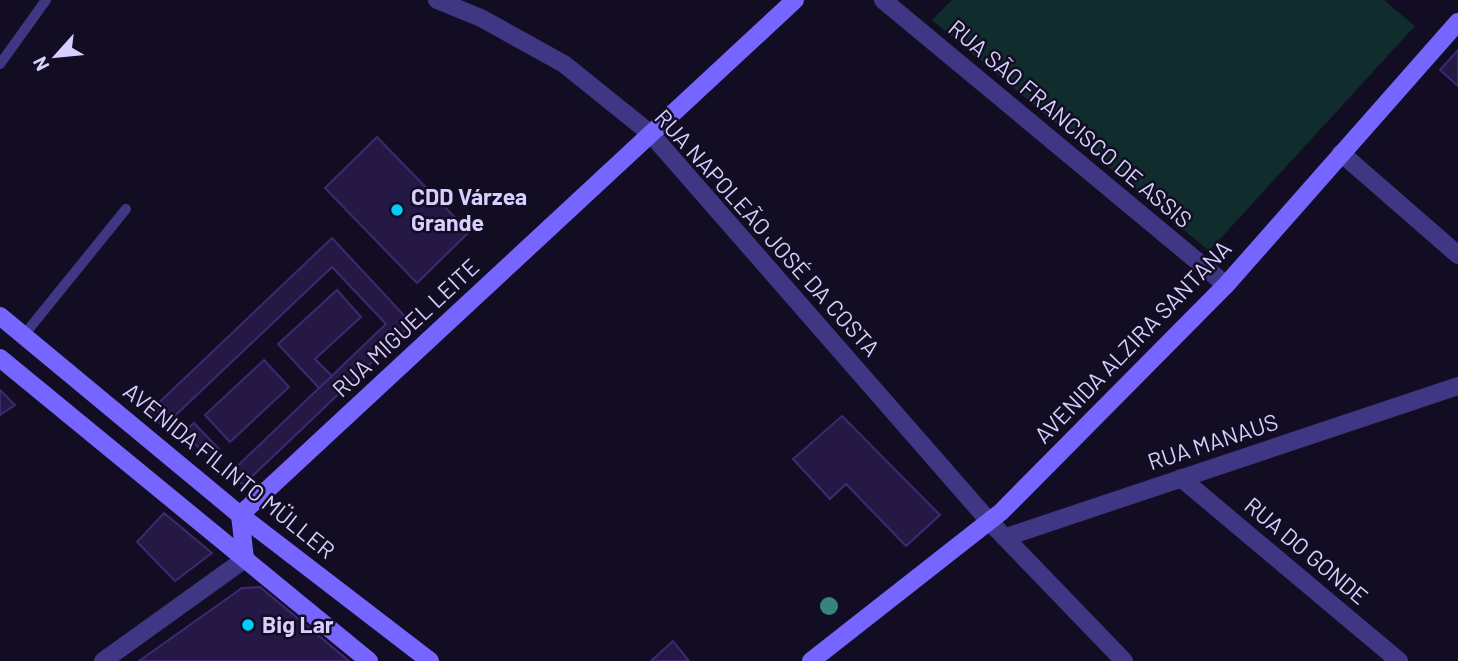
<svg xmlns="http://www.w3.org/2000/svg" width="1458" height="661" font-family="Barlow,sans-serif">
<rect width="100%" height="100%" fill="#120d23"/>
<path fill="#102c2d" d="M952 0H1384L1415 26 1209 251 932 20Z"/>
<g fill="#251845" stroke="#3d2972" stroke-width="2">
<path d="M1458 50V86L1440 70Z"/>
<path d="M377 137 469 232 417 283 325 188Z"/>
<path d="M332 238 412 324 243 485 231 472 386 324 332 267 163 427 149 412Z"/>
<path d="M337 290 361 317 315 359 332 376 319 388 278 344Z"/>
<path d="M264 360 289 387 230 442 205 415Z"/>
<path d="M0 390 15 405 0 415Z"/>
<path d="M842 416 940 515 906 546 846 484 830 499 793 459Z"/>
<path d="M194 423 219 449 210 457 182 434Z"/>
<path d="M164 513 212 553 175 581 137 542Z"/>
<path d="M260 587 349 661H139L242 588Z"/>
<path d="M673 641 689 661H651Z"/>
</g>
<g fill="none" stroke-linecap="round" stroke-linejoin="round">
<g stroke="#3f3684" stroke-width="10">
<path d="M0 64 46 0"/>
<path d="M24 335 126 209"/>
</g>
<g stroke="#3f3684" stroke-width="18">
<path d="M437 0 481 18 564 64 651 134 989 521 1124 661"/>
<path d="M883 0 1226 285"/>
<path d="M1341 153 1458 255"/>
<path d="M1181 478 1399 661"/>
<path d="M103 661 245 559"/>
</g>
<path stroke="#3f3684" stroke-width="18" d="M1006 537 1458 386"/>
<g stroke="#7666ff" stroke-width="18">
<path d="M0 316 240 515 430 661"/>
<path d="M0 358 369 661"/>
<path d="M240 515 795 0"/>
<path d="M240 515 245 559"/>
<path d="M811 661 1001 512 1226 285 1458 22"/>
</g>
</g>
<circle fill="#378380" cx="829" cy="606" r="9"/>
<g fill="#00cdfa" stroke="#120d23" stroke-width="2.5">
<circle cx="397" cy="210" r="7"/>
<circle cx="248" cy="625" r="7"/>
</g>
<g text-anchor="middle" stroke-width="5" stroke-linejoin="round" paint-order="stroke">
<g font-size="23" fill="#d8cfff" stroke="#120d23">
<text transform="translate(1070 124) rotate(40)" y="8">RUA SÃO FRANCISCO DE ASSIS</text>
<text transform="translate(767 233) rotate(48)" y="8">RUA NAPOLEÃO JOSÉ DA COSTA</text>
<text transform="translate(406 328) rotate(-43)" y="8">RUA MIGUEL LEITE</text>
<text transform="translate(1133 342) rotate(-46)" y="8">AVENIDA ALZIRA SANTANA</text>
<text transform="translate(1213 442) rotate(-18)" y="8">RUA MANAUS</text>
<text transform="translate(229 471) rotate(39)" y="8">AVENIDA FILINTO MÜLLER</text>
<text transform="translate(1306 551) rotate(40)" y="8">RUA DO GONDE</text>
</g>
<g font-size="23" font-weight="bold" fill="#d8cfff" stroke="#120d23" text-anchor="start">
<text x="411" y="205">CDD Várzea<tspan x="411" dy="26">Grande</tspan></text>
<text x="262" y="633">Big Lar</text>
</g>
</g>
<g transform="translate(56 56) rotate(243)" stroke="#120d23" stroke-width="5" paint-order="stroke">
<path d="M0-5L12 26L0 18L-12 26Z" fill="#d8cfff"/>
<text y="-10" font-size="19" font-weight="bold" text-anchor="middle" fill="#d8cfff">N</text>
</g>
</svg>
